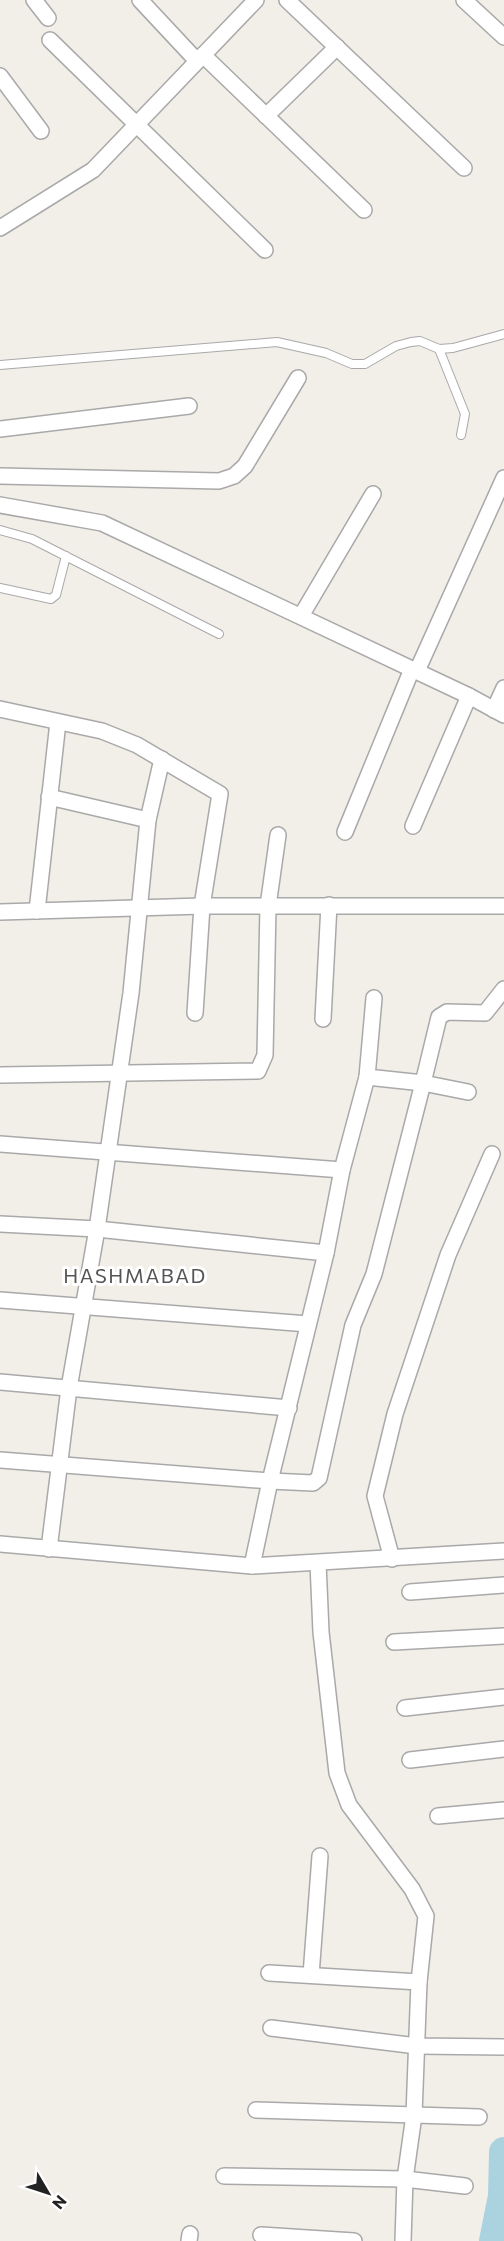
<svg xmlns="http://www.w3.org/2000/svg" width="504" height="2241" font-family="Commissioner,sans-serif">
<rect width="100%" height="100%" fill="#f2efe9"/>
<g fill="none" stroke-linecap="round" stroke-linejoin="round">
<path stroke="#aad3df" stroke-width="30" d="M494 2241 503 2196 504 2152"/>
<g stroke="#a9a9a9" stroke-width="10">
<g id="lane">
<path d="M439 349 465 414 461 435"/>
<path d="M0 365 277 342 326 353 352 364H365L396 346 411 342 420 341 439 349 453 348 504 334"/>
<path d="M0 530 32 539 219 634"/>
<path d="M0 588 51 599 56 595 66 556"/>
</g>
</g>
<g stroke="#a9a9a9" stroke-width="18">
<g id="street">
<path d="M34 0 48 18"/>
<path d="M140 0 197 61"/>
<path d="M287 0 464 168"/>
<path d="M464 0 504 37"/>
<path d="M50 40 265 250"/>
<path d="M203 55 364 210"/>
<path d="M0 76 41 131"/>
<path d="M266 116 337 47"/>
<path d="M0 228 93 170 256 0"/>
<path d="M0 429 189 406"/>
<path d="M0 476 219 481 234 476 245 466 298 378"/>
<path d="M0 505 102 523 469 696 504 715"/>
<path d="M301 616 373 494"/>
<path d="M417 671 504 478"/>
<path d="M0 709 102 731 137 745 220 794 202 906 195 1013"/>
<path d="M494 710 504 688"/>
<path d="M49 797 148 820"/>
<path d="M413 826 469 696"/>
<path d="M345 832 412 669"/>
<path d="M37 911 58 722"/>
<path d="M0 912 202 906H504"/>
<path d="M374 998 367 1077 423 1083 439 1017 447 1012 485 1013 504 989"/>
<path d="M323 1019 329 905"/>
<path d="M0 1075 258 1071 265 1055 268 906 278 835"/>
<path d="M0 1144 342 1170"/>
<path d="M0 1224 97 1229 326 1253"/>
<path d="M0 1300 308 1324"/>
<path d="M0 1382 289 1408"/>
<path d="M0 1460 270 1481 313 1483 319 1478 353 1325 374 1274 423 1083 468 1092"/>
<path d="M0 1544 252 1566 504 1551"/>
<path d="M49 1549 69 1388 97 1229 131 993 148 820 162 759"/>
<path d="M392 1559 375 1496 395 1414 448 1255 492 1154"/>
<path d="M318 1563 321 1632 337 1773 349 1805 412 1889 426 1916 419 1982 414 2115 405 2179 403 2241"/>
<path d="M252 1566 270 1481 326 1253 342 1170 367 1077"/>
<path d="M410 1592 504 1585"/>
<path d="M394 1642 504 1636"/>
<path d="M405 1708 504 1697"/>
<path d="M410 1760 504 1749"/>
<path d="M438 1816 504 1810"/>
<path d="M269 1973 419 1982"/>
<path d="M311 1975 320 1856"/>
<path d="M271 2028 417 2046 504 2047"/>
<path d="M256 2110 479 2117"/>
<path d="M224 2176 405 2179 465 2186"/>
<path d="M261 2235 354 2241"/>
<path d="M189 2241 190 2234"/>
</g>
</g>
<use href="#lane" stroke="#fff" stroke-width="8"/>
<use href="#street" stroke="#fff" stroke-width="15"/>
</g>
<g text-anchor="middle" stroke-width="6" stroke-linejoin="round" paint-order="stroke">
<g font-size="20" letter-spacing="1.5" fill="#555" stroke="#fff">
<text x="135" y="1283">HASHMABAD</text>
</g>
</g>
<g transform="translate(48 2193) rotate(129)" stroke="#ffffff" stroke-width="4.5" paint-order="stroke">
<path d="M0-4.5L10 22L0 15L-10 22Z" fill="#222222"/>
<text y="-9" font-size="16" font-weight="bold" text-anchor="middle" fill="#222222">N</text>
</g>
</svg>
